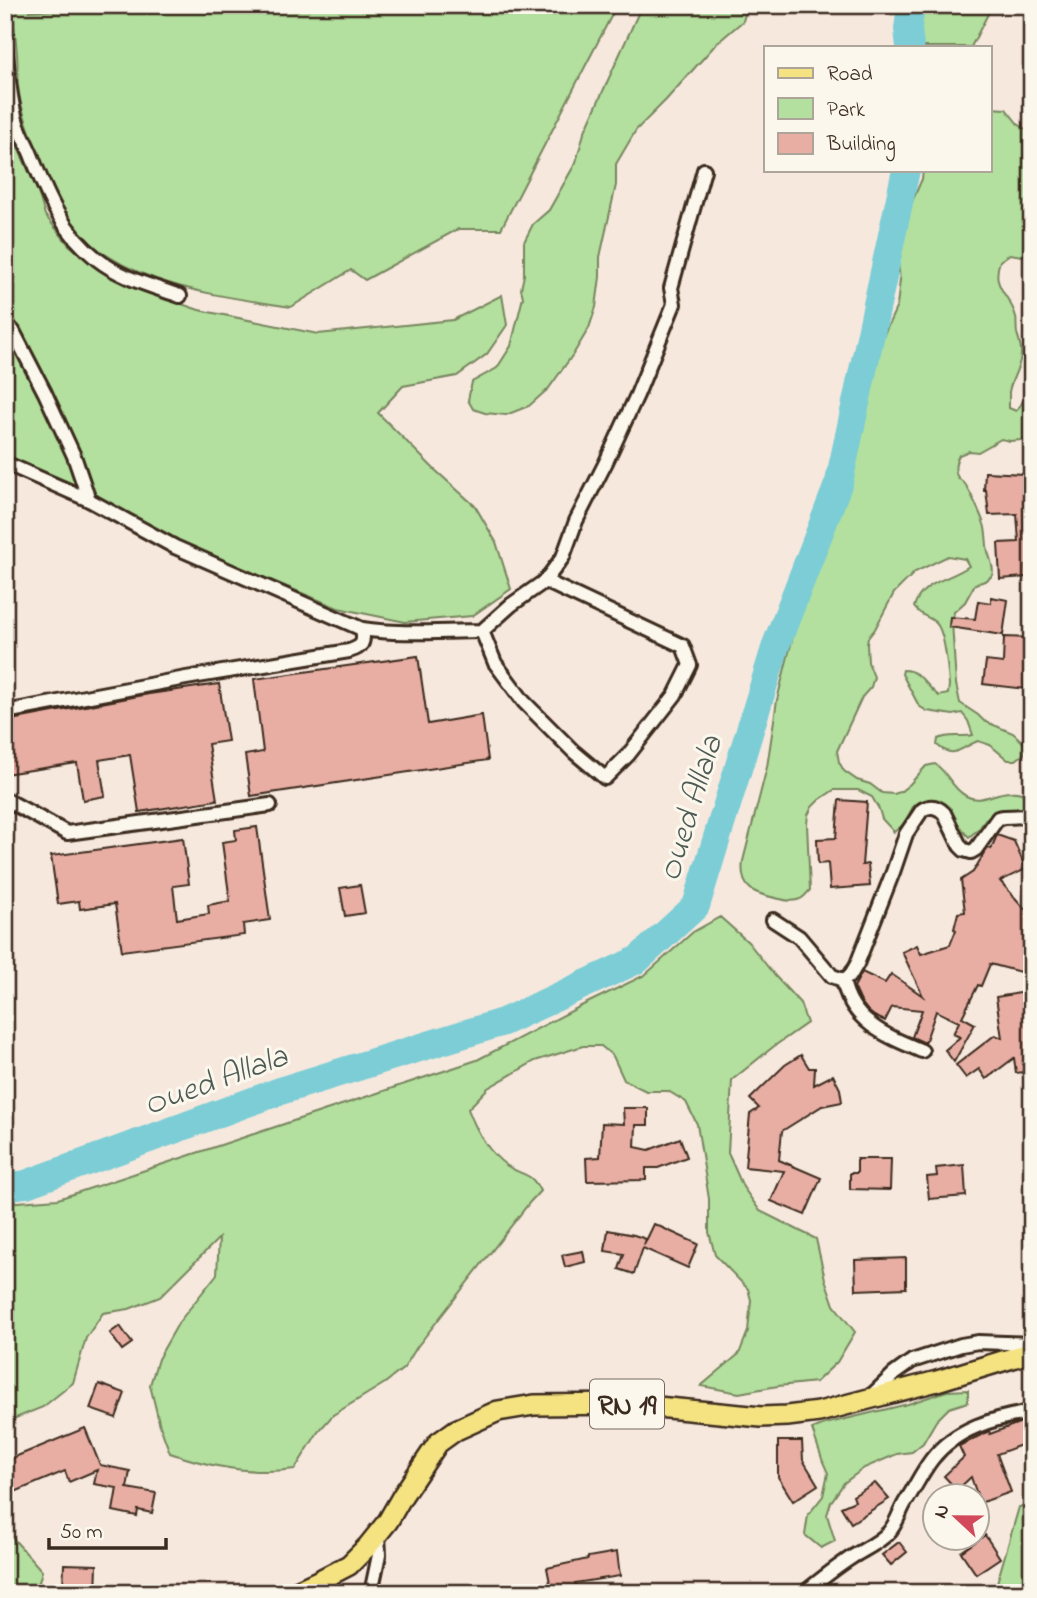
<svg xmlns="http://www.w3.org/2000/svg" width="1037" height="1598" font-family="'Indie Flower',sans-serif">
<rect width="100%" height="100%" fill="#f7e8de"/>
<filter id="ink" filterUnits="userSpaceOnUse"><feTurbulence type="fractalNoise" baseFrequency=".0143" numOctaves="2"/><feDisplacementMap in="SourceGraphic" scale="14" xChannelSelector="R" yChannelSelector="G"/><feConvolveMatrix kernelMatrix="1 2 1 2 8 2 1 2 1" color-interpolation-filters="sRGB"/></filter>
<g filter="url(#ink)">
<g fill="#b3e09e" stroke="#77855e" stroke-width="2">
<path d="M5 5H170L28 11 196 5H617L501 229H458L365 280 351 270 291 307C214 295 108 284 62 211 53 196 48 178 41 162 32 137 21 112 18 86 17 75 18 64 17 54 16 40 14 25 12 11H5Z"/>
<path d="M642 5H748L743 21 716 44 666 100 636 130 616 164V185L600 257V277L596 307 589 328 574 353 549 388 529 406 506 415 485 413 473 409 468 400 472 382 497 368 511 346 523 297 521 289 524 275V242L533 224 549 210 576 162 584 133Z"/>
<path d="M921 5H991V8L971 47H921Z"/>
<path d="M5 104 11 132 38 192 45 215 69 245 97 268 129 286 199 310 318 334 453 320 502 295 507 325 487 354 457 376 403 386 378 413 434 469 475 506 496 542 511 589 472 616 405 622 338 608 179 542 76 485 5 455Z"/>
<path d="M990 108 1006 109 1018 124 1028 131 1032 130V249L1022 256 1010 254 1000 261C990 288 1011 295 1016 317 1017 322 1016 328 1017 333 1019 340 1022 348 1021 355 1020 368 1011 379 1009 392 1009 397 1009 403 1009 408L1016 411 1027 396 1030 384 1032 353V439L1010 441 1001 439 978 452 969 451 959 455C956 461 954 469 957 476 959 480 962 480 965 484 969 489 982 517 984 524 987 533 986 543 988 552 994 570 999 579 975 584L965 602 954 612 952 622 956 684 960 703 978 715 984 721 1013 733 1025 744V753L1016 760H1008L990 745 978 741C960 748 954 760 937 745L938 739C952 733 961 738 973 735L968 721 962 713 953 715 927 711 919 706 902 674 903 670C921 670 926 687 939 696L948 694 949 685C948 671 945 632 936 623 929 616 921 617 914 607 921 581 950 580 969 566L965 559 948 556 915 572 894 593 875 629 868 638 867 644 868 662 874 677 871 687 862 697 837 751 839 762 844 771 857 780 870 784 882 793 894 794 900 792 910 784 926 766 935 764C948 772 951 788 966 796 981 804 994 792 1010 792 1018 791 1025 794 1032 797V810L1005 811 997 813 985 820 979 829 969 837C958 827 953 816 946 804L934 800 920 802 913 807 904 824 894 832 882 819 879 809 872 797 858 790H834L819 800 812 807 808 815 807 824 810 890C807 893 805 896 802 898 796 902 787 901 780 899 755 894 739 890 743 861L767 767 777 700 793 636 811 580 837 520 864 422 881 344 885 332 897 306 900 280 896 245 901 227 922 179 923 170H990Z"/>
<path d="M720 917 748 942 776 977 800 1003 807 1023 773 1047 732 1080 728 1153 743 1187 760 1211 816 1239 825 1279 834 1305 855 1332 837 1362 816 1382 778 1386 739 1393 701 1386 739 1354 748 1331 751 1300 748 1289 715 1255 709 1232V1199L697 1124 686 1102 668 1091H646L624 1080 613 1056 601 1046H583L535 1061 488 1088 468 1109C476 1130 488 1152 506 1165 522 1177 530 1170 540 1191L530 1202 417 1347 404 1368 385 1383 333 1415 318 1432 295 1469C253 1475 210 1467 170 1453L160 1426 150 1385 158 1359 179 1322 217 1274 219 1238 160 1297 129 1309 103 1313 86 1338 73 1383 43 1407 13 1419 5 1428V1203L58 1199 477 1060 581 1006 645 975 693 932Z"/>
<path d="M968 1390V1402L949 1408 936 1421 923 1443 912 1452 897 1454 864 1468 844 1483 831 1502 827 1515 835 1541 821 1548 805 1535 808 1515 823 1496 828 1473 823 1462 812 1429 825 1424 908 1404 947 1391Z"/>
<path d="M1032 1503V1593H994L1019 1507Z"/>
<path d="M5 1526 10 1535 42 1571 36 1593H5Z"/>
</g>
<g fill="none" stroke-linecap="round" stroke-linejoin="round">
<g stroke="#7ccdd5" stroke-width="28">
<path d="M910 47 908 29 911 5"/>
<path d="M5 1187 26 1184 283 1090 503 1022 637 960 696 906 776 645 839 482 906 170"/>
</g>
</g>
<g fill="#e8aea4" stroke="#3b2a1e" stroke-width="2">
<path d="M985 472 1025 474 1024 484H1032V566H1026L1027 577 1000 579 998 543 1019 542 1017 514 989 515 986 490H984Z"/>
<path d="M991 597 1008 600 1003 635 949 627 950 617 975 619 978 601 991 603Z"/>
<path d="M1004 637 1030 638 1026 689 983 684 986 661 1003 663Z"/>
<path d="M418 656 428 724 482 715 488 760 251 796 245 755 263 752 254 679Z"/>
<path d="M219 684 228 741 208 744 217 800 139 812 130 755 99 760 105 796 83 800 77 763 5 774V724L12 723 11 720 149 694Z"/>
<path d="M839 800 867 802 862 865 868 864 870 886 830 889 828 863 818 864 817 839 836 838Z"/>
<path d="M257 827 270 920 243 924 244 935 122 951 115 904 80 909 79 901 58 904 51 856 183 838 189 884 173 886 177 919 209 914 208 905 230 901 222 842 236 840 235 830Z"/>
<path d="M997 835 1014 841 1026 869 1000 881 1025 909 1032 901V957L1028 974 990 964 981 986 978 985 962 1017 975 1024 954 1062 945 1050 960 1037 953 1034 959 1022 936 1011 925 1043 912 1037 922 1010 892 1007 885 1021 874 1016 868 1011 861 1002 854 987 862 972 885 983 891 974 923 996 902 952 917 945 921 954 950 945 956 930 954 929 958 913 965 912 961 880 973 872 988 847 991 849Z"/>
<path d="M360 885 365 913 345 916 340 888Z"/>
<path d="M1032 991V1014H1026L1030 1046 1032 1045V1071L1016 1073 1014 1058 986 1079 979 1069 966 1078 956 1065 995 1035 1002 1038 996 997Z"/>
<path d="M801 1055 809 1068H815L814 1085 833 1075 840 1089 842 1102 822 1106 782 1131 779 1160 821 1178 805 1215 771 1201 784 1171 745 1167 750 1114 759 1108 750 1099 785 1065Z"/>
<path d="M623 1108H648V1125H636L635 1147 649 1150 680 1138 687 1157 658 1168H646V1180L587 1181 586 1158 600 1157 602 1123 624 1124Z"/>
<path d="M857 1159H891L890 1190 850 1189V1173H857Z"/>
<path d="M964 1165 966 1196 929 1199 927 1177 937 1176 936 1168Z"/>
<path d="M654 1224 698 1244 688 1268 643 1248 634 1274 619 1269 624 1254 605 1251 608 1230 634 1235 646 1239 644 1245Z"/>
<path d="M583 1251 585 1262 565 1267 562 1255Z"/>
<path d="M906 1258V1288L856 1290 855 1260Z"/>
<path d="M120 1326 132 1343 122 1350 110 1333Z"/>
<path d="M99 1384 125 1393 116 1418 90 1409Z"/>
<path d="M1032 1421V1441L997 1454 1011 1492 980 1503 971 1477 957 1490 944 1476 964 1457 959 1446 989 1431 990 1434 1019 1423Z"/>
<path d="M85 1428 100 1465 130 1471 127 1488 156 1493 152 1513 138 1510 137 1516 113 1511 117 1488 94 1484 97 1470 69 1482 65 1471 5 1496V1461Z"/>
<path d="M778 1441H802L803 1460 818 1485 793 1501 778 1477Z"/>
<path d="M875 1483 889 1499 851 1523 841 1507 855 1501 853 1496Z"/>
<path d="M985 1535 1000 1558 976 1574 961 1552Z"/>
<path d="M899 1542 907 1552 891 1565 882 1555Z"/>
<path d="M617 1552 620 1576 575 1583 576 1586 552 1592 547 1568 588 1559V1557Z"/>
<path d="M64 1564 97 1565 96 1593H63Z"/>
</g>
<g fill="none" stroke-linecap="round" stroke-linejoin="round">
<g stroke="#3b2a1e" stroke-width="18">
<g id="street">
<path d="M5 44C8 70 9 98 17 123 21 135 28 146 32 157 48 198 62 231 97 259 121 278 152 286 180 296"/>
<path d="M5 323 13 331 45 393 74 456 89 500"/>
<path d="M5 463 89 500 175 547 362 629C402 635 442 631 482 631L511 605 545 581 563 557 576 521 606 462 637 395 674 304 671 288 704 170"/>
<path d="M482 631 495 663 524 702 574 752 605 778 628 755 675 695 690 665 683 646 545 581"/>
<path d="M5 712 186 678 349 651C362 647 365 643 362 629"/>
<path d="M5 799 67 833 270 805"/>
<path d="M773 920 799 937 832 976 843 980 850 976 857 964 893 872 906 834 922 810C930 805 937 806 944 813L960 846 964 850 971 852 976 849 998 818 1004 817 1032 816"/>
<path d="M843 980C851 1022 886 1036 922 1051"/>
<path d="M870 1397 894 1374 912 1361 961 1345 978 1342 1032 1344"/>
<path d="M371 1593 379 1555 378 1534"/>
<path d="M804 1593C820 1580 835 1568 852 1557 863 1550 879 1543 888 1533 897 1524 899 1512 906 1501 915 1487 922 1472 932 1459 956 1428 994 1418 1032 1412"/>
</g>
</g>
<g stroke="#3b2a1e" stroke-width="24">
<path id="primary" d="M292 1593 322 1579 349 1565 368 1546 388 1521 403 1495 438 1443 456 1430 498 1411 534 1405 626 1404 761 1417 787 1416 819 1412 937 1381 1032 1352"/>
</g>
<use href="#street" stroke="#fbf7ec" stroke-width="12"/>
<use href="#primary" stroke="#f5e382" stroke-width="19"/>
</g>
</g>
<g text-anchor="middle" stroke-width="6" stroke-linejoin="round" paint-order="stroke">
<rect fill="#fbf7ec" stroke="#75685c" stroke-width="2" x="590" y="1379.5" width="74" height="49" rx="5"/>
<g font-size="28" font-weight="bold" fill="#3b2a1e">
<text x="627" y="1414">RN 19</text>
</g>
<g font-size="32" font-style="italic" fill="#4e5b55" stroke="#fbf7ec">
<text transform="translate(689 808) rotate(-73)" y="11">Oued Allala</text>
<text transform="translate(215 1079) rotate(-20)" y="11">Oued Allala</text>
</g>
</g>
<rect width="1037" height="1598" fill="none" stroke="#fbf7ec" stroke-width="28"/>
<rect x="14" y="14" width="1009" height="1570" fill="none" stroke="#3b2a1e" stroke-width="2.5" filter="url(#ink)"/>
<rect x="764" y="46" width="228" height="126" fill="#fbf7ec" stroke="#aea59a" stroke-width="2"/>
<rect x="778" y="68" width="35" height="10" fill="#f5e382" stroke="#aea59a" stroke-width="2"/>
<text x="827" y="80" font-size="21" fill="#3b2a1e">Road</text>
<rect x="778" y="98" width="35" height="21" fill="#b3e09e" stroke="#aea59a" stroke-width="2"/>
<text x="827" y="116" font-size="21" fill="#3b2a1e">Park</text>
<rect x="778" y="133" width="35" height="21" fill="#e8aea4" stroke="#aea59a" stroke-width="2"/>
<text x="827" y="150" font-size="21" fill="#3b2a1e">Building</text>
<g transform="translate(956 1517) rotate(292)"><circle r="33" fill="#fbf7ec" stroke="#aea59a" stroke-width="2"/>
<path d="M0-5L12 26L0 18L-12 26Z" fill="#d1495b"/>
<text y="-10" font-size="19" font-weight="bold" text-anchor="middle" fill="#3b2a1e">N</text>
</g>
<path d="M49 1538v10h117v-10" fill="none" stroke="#3b2a1e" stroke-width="3.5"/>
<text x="60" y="1538" font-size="21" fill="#3b2a1e" stroke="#fbf7ec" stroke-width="5" paint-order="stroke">50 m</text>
</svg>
